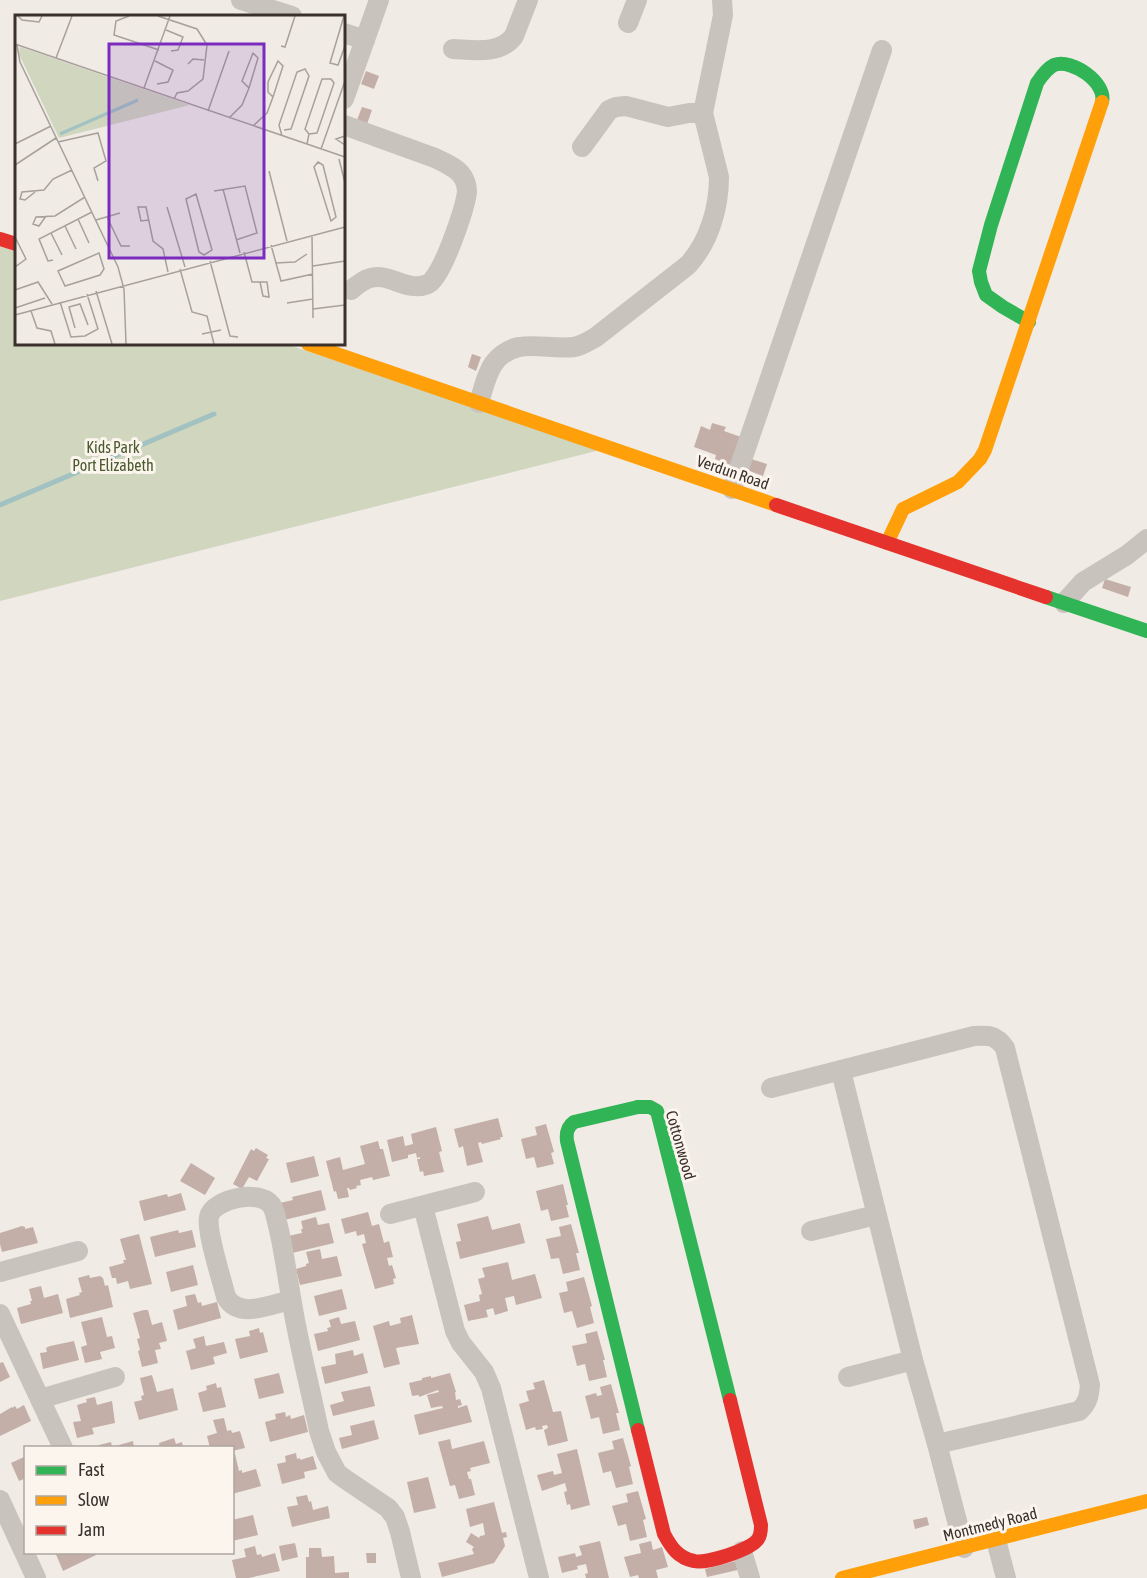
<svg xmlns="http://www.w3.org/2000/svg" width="1147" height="1578" font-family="'Asap Condensed',sans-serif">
<rect width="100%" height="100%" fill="#f0ebe5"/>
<path fill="#d1d6bf" d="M0 246 16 252V344H286L600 450 0 601Z"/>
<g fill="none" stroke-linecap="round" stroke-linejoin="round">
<path stroke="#a1c2c1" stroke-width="5" d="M0 505 214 414"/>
</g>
<g fill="#c3afa7">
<path d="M366 71 379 76 374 89 361 84Z"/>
<path d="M362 107 372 110 367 124 357 120Z"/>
<path d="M472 354 481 357 476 371 468 367Z"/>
<path d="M712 423 726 427 724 431 741 437 731 465 715 459 716 455 694 447 701 426 710 430Z"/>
<path d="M751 459 767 464 763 476 747 470Z"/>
<path d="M1105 579 1131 587 1128 597 1102 588Z"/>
<path d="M498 1118 503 1137H500L501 1139 482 1144 481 1142 478 1143 483 1162 467 1166 463 1146 459 1148 454 1129Z"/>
<path d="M546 1124 554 1152 551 1153 554 1164 537 1168 534 1157 526 1159 521 1139 537 1135 535 1127Z"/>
<path d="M436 1127 442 1151 439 1152 444 1172 424 1176 423 1171 420 1172 417 1159H420V1157L417 1158 416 1153 408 1155V1158L392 1162 387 1140 403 1136 405 1146 413 1144 411 1134Z"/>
<path d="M378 1141 380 1149H383L390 1176 373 1180 372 1177 360 1180 361 1185 356 1186 357 1188 350 1190 349 1188H347L349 1197 338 1199 336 1191 334 1192 326 1161 340 1157 343 1170 365 1164 360 1146Z"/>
<path d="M256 1148 268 1155 266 1158 269 1159 257 1181 249 1177 242 1189 233 1184 251 1149 254 1151Z"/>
<path d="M314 1156 319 1176 291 1183 286 1163Z"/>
<path d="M191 1163 215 1178 205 1195 180 1181Z"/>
<path d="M563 1184 568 1205H566L569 1217 551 1221 548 1209 541 1211 536 1191Z"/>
<path d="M321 1190 326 1210 284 1220 280 1203 293 1200 292 1197Z"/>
<path d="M181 1193 186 1210 144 1221 139 1201 167 1194 168 1197Z"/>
<path d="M368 1212 372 1226 379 1224 384 1243 389 1241 393 1257 387 1258 389 1266 392 1265 396 1278 393 1279 394 1284 375 1289 362 1244 366 1243 364 1234 357 1236 356 1231 345 1234 341 1219Z"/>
<path d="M488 1216 492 1230 520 1223 525 1243 460 1259 456 1242 461 1241 457 1224Z"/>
<path d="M316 1217 318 1225 329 1223 334 1243 292 1253 288 1236 302 1233 301 1229H303L301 1221Z"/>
<path d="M571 1224 579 1253H576L580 1270 563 1274 559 1258 551 1259 546 1239 561 1236 559 1227Z"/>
<path d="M22 1226 25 1227V1229L33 1227 38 1243 2 1252 0 1244V1233Z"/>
<path d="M178 1230 179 1233 192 1230 196 1247 155 1257 150 1237Z"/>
<path d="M139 1234 152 1284 130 1289 128 1281 117 1284 116 1278H112L109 1267 124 1263 123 1260H126L120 1239Z"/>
<path d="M320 1249 322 1259 337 1256 342 1276 300 1285 296 1269 306 1266V1264L309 1263 306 1252Z"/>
<path d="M508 1262 512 1280 535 1274 542 1298 516 1305 514 1296 505 1298 508 1311 495 1315 493 1308 486 1310 488 1317 468 1321 464 1305 480 1301 479 1295 482 1294 478 1279 485 1277 482 1268Z"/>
<path d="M193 1265 198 1285 171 1292 166 1272Z"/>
<path d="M89 1275 90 1278 100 1276 103 1278 105 1286 108 1285 113 1307 70 1318 66 1299 80 1295 79 1293 82 1292 78 1278Z"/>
<path d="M584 1277 592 1306 590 1307 594 1323 577 1328 572 1311 564 1313 559 1293 568 1291 566 1282Z"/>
<path d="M41 1286 44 1298 58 1294 63 1313 21 1324 17 1308 31 1304 30 1301H32L29 1289Z"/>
<path d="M342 1289 347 1309 319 1316 314 1296Z"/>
<path d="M195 1294 198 1303 201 1302 202 1306 217 1302 221 1318 178 1330 173 1310 187 1306 185 1296Z"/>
<path d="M144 1310H148L152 1325 162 1322 167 1341 159 1343 161 1349 155 1350 158 1363 142 1367 138 1351 140 1350 137 1339 140 1338 133 1313Z"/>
<path d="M412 1315 419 1344 396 1348 400 1364 384 1368 373 1326 389 1321 390 1326 401 1323 400 1318Z"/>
<path d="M102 1317 107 1337 112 1336 115 1348 100 1352 102 1359 85 1363 81 1347 87 1345 81 1322Z"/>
<path d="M339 1317 341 1324 355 1321 360 1340 318 1351 314 1334 328 1331 327 1328 331 1327 329 1320Z"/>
<path d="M259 1328 260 1333 263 1332 268 1352 240 1359 235 1339 250 1336 249 1331Z"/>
<path d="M597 1331 605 1360H603L607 1377 589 1381 585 1364 577 1366 572 1346 587 1343 585 1334Z"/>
<path d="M204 1336 206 1346 224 1342 227 1353 213 1357 215 1364 191 1370 186 1351 196 1348 193 1339Z"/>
<path d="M74 1341 79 1360 43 1369 40 1353 47 1352 46 1348 50 1346Z"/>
<path d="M353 1350 354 1356 363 1353 368 1373 325 1384 321 1367 336 1364 335 1354Z"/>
<path d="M3 1362 10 1377 0 1382V1363Z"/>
<path d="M279 1373 284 1393 259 1399 254 1379Z"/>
<path d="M450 1373 456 1392H455L456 1400 460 1399 462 1405 458 1406V1408L467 1405 472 1422 419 1435 414 1415 443 1408 442 1406 431 1408 427 1395 439 1392 438 1390 419 1397V1395L412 1396 409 1383 422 1380V1378L431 1376V1378Z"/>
<path d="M152 1375 157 1392 173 1388 178 1410 139 1420 134 1402 142 1400 141 1396 144 1395 140 1378Z"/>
<path d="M544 1380 553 1412 561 1411 568 1441 548 1446 544 1430 548 1428 547 1425 542 1426 543 1429 536 1430 535 1427 526 1430 519 1404 529 1401 526 1391 535 1389 533 1383Z"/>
<path d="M216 1383 217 1388 221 1387 226 1407 203 1412 198 1393 207 1390 206 1386Z"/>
<path d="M611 1384 619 1413H616L620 1430 603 1434 599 1417 591 1419 585 1396 596 1393 597 1396 602 1395 600 1387Z"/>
<path d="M370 1386 375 1406 333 1416 330 1405 344 1401 341 1392Z"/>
<path d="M95 1397 97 1405 112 1401 115 1423 92 1428 94 1434 77 1438 73 1422 81 1421 77 1405 87 1402 86 1399Z"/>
<path d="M24 1405 31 1421 0 1436V1414L12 1407V1408L15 1406 17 1409Z"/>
<path d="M285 1412 286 1417 290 1415 291 1419 304 1415 308 1432 270 1442 265 1422 276 1419 275 1414Z"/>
<path d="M224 1418 227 1431 231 1430 232 1433 240 1431 245 1448 232 1451V1448H210L207 1436 217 1433 213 1420Z"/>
<path d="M374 1420 379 1439 342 1449 339 1438 352 1435 350 1426Z"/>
<path d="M174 1438 176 1444 182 1442 183 1448H160L159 1443Z"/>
<path d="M623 1438 631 1466 629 1467 633 1484 616 1488 611 1471 603 1473 598 1453 614 1449 612 1441Z"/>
<path d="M450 1439 452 1449 484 1441 490 1463 470 1468 471 1471 467 1472 469 1479H471L475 1495 459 1499 455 1485 450 1486 438 1442Z"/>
<path d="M133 1441 134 1448H100L99 1445 111 1442 112 1447Z"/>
<path d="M577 1449 590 1505 571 1510 570 1504 567 1505 564 1492 567 1491 565 1483 542 1491 537 1475 553 1471 554 1475 562 1473 557 1454Z"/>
<path d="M296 1453 297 1459 300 1458V1460L313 1456 317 1469 304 1472 305 1478 282 1484 277 1464 286 1462 285 1456Z"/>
<path d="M232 1454H235L239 1471 242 1470V1473L256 1469 261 1486 232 1494Z"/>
<path d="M26 1456V1478L19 1481 11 1463Z"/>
<path d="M428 1477 436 1508 414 1513 407 1482Z"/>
<path d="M638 1491 646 1519 643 1520 647 1537 630 1541 626 1524 618 1526 612 1506 628 1502 626 1494Z"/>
<path d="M307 1495 309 1502 311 1501 313 1510 328 1506 330 1518 292 1527 287 1507 298 1505 296 1497Z"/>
<path d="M494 1502 502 1533 506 1532 507 1537 503 1538 505 1546 494 1563 442 1577 438 1563 474 1554 472 1549 474 1547 466 1542 471 1533 479 1538 480 1536 485 1535 483 1523 470 1527 466 1509Z"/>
<path d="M253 1515 258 1535 232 1541V1520Z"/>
<path d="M927 1517 929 1525 915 1529 913 1520Z"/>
<path d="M600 1541 609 1578H586L585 1574 588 1573 586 1564 577 1566 578 1569 562 1573 558 1557 575 1553 576 1557 582 1555 579 1546Z"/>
<path d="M651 1541 653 1550 662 1547 668 1567 656 1570 658 1578H639L638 1575 630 1577 624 1557 641 1553 639 1544Z"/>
<path d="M295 1543 298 1557 282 1561 279 1546Z"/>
<path d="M255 1546 257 1555 261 1554 262 1557 275 1553 280 1571 249 1578H236L232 1560 246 1557 244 1549Z"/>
<path d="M309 1548H321L322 1557 334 1556 335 1573 349 1572V1578H306V1557H309Z"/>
<path d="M55 1552H95L96 1555 63 1571Z"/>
<path d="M366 1553H376V1563H367Z"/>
<path d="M739 1560 742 1569 707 1577 705 1569Z"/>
</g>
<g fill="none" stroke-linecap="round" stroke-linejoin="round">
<g stroke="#c9c3be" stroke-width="20">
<path d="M241 0 292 16"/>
<path d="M628 23 637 0"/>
<path d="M344 33 365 40"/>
<path d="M453 49C474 50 500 55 514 36L528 0"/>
<path d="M344 99 379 0"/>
<path d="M344 125 435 158C445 163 459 168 464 179 466 183 467 187 467 192 465 208 442 278 428 284 407 293 389 272 370 278 363 280 357 285 351 290"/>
<path d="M582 147 609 110 616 107 626 106 668 117 689 113H703"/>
<path d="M479 403C483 390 486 374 494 363 515 335 546 351 574 347 582 346 589 341 596 337L688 265C709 242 719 208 719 177L703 113 723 15 722 0"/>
<path d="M732 489 882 50"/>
<path d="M1064 603 1083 582 1127 555 1147 539"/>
<path d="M841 1071 913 1360 937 1444 964 1548"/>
<path d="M771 1088 974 1036C989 1035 996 1035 1005 1048L1090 1385C1089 1396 1088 1403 1079 1411L937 1444"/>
<path d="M423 1206 455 1331 461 1343 484 1372 491 1388 539 1578"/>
<path d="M390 1214 475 1192"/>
<path d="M811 1231 876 1215"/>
<path d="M0 1272 78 1251"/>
<path d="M291 1300C271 1304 239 1320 226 1297 222 1280 206 1232 209 1217 212 1199 264 1187 273 1208 276 1215 277 1223 279 1230 284 1252 287 1275 291 1297 298 1342 310 1387 319 1431L326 1452 337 1473 345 1479 388 1508 395 1517 400 1532 411 1578"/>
<path d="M0 1314 63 1448"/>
<path d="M848 1377 913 1360"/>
<path d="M40 1399 115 1377"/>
<path d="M0 1500 36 1578"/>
<path d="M996 1540 1006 1578"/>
<path d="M742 1551 750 1578"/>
</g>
<g stroke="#30b455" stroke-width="14">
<path d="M1029 322 1003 307 986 295 981 282 979 271 991 225 1037 83C1041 77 1046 69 1054 65 1072 58 1107 83 1102 102"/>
<path d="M1046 597 1147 631"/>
<path d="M638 1107H650L657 1111 730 1400"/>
<path d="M638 1107 574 1122C567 1127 566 1133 567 1141L638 1430"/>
</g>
<g stroke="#ff9f0a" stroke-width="14">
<path d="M308 344 776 505"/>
<path d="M887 543 903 509 958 482 980 459 985 450 1102 102"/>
<path d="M842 1578 1147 1501"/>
</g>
<g stroke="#e5322d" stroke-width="14">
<path d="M0 239 16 244"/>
<path d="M776 505 1046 597"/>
<path d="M638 1430 664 1534C671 1547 678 1558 694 1561 706 1564 751 1550 758 1539 761 1535 761 1530 761 1525L730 1400"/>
</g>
</g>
<g text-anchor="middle" stroke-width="6" stroke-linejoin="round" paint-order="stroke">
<g font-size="16" fill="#4a5a2e" stroke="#fbf5ee">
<text x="113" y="453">Kids Park<tspan x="113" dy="18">Port Elizabeth</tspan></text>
</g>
<g font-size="16" fill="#3b302b" stroke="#fbf5ee">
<text transform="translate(733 472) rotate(19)" y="6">Verdun Road</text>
<text transform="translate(681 1145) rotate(74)" y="6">Cottonwood</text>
<text transform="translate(990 1524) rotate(-14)" y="6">Montmedy Road</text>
</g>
</g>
<g transform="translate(15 15)">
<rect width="330" height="330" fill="#f0ebe5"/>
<path d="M5 32 175 90 44 123 4 39Z" fill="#d1d6bf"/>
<path fill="none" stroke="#a1c2c1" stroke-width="3" d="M45 119 123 85"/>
<path fill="none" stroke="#a8a09b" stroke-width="1.5" d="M3 1 7 5 24 7 27 1M114 1 101 6 99 20 144 35M143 1 182 14 192 30 188 64 173 76 162 78 159 84M329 1 315 48 323 50 330 31M151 15 168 22 163 35 156 36M0 29 330 142M2 30 5 47 103 252 109 274 111 329M266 31 270 32 280 1M41 43 57 1M140 46 158 55 153 67 142 69M173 49 178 44 189 45M129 73 155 1M193 96 214 36M214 103 227 90 234 73 243 43 238 38 227 66 234 73M238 111 252 98 258 82 268 51 263 46 253 67V77L258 82M267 121 264 110 282 57 290 54 294 61 276 114 269 115M330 121 321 124 330 130M43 127 83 118 91 146 79 153 83 166M0 129 36 111M292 129 294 119 290 114 307 64H316L319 68 302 118 294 119M306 134 330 66M324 144 330 168M303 147 308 150 321 202 316 206 299 152ZM0 150 41 123M254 156 272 226M208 174 225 238M199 176 230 171 242 218 221 225M20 177 10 185 5 184 7 177 29 175 38 164 57 155M181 179 197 235 189 240 184 237 171 184ZM152 192 170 252M31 201 24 211 18 209 21 202 40 201 70 182M92 202 106 231H115M63 204 74 228M81 205 105 198M134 205 126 206 123 192H131L138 226 148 234 153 257M50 211 61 234M36 218 47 240M297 220 298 303M0 222 11 244 0 252M256 230 266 266 298 259M229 237 237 267H252L254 282 248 281 245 267M84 238 89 254 85 260 50 271 43 256ZM38 245 33 246 24 224 77 197M195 246 215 321 223 322M260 248 280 247 292 239M298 251 330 246M165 254 177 297 192 301 199 329M0 275 23 267 37 289M81 276 97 329M45 287 56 322 70 321 83 314 72 279M272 288 298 284M0 293 30 283M298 294 330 290M16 296 22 313 36 316 40 329M0 300 330 212M60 313 54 292 65 289 73 310M187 319 206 315"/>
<path fill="#7b2cbf" fill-opacity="0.15" stroke="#7b2cbf" stroke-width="3" d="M94 29H249V243H94Z"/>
<rect width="330" height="330" fill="none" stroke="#3b302b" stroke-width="3"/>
</g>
<rect x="24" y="1446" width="210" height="108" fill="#fbf5ee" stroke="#aea6a0" stroke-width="1.5"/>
<rect x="36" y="1466" width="30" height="9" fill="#30b455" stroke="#aea6a0" stroke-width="1.5"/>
<text x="78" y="1476" font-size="18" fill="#3b302b">Fast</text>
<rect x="36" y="1496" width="30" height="9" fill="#ff9f0a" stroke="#aea6a0" stroke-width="1.5"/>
<text x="78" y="1506" font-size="18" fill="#3b302b">Slow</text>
<rect x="36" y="1526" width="30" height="9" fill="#e5322d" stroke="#aea6a0" stroke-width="1.5"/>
<text x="78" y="1536" font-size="18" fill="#3b302b">Jam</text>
</svg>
